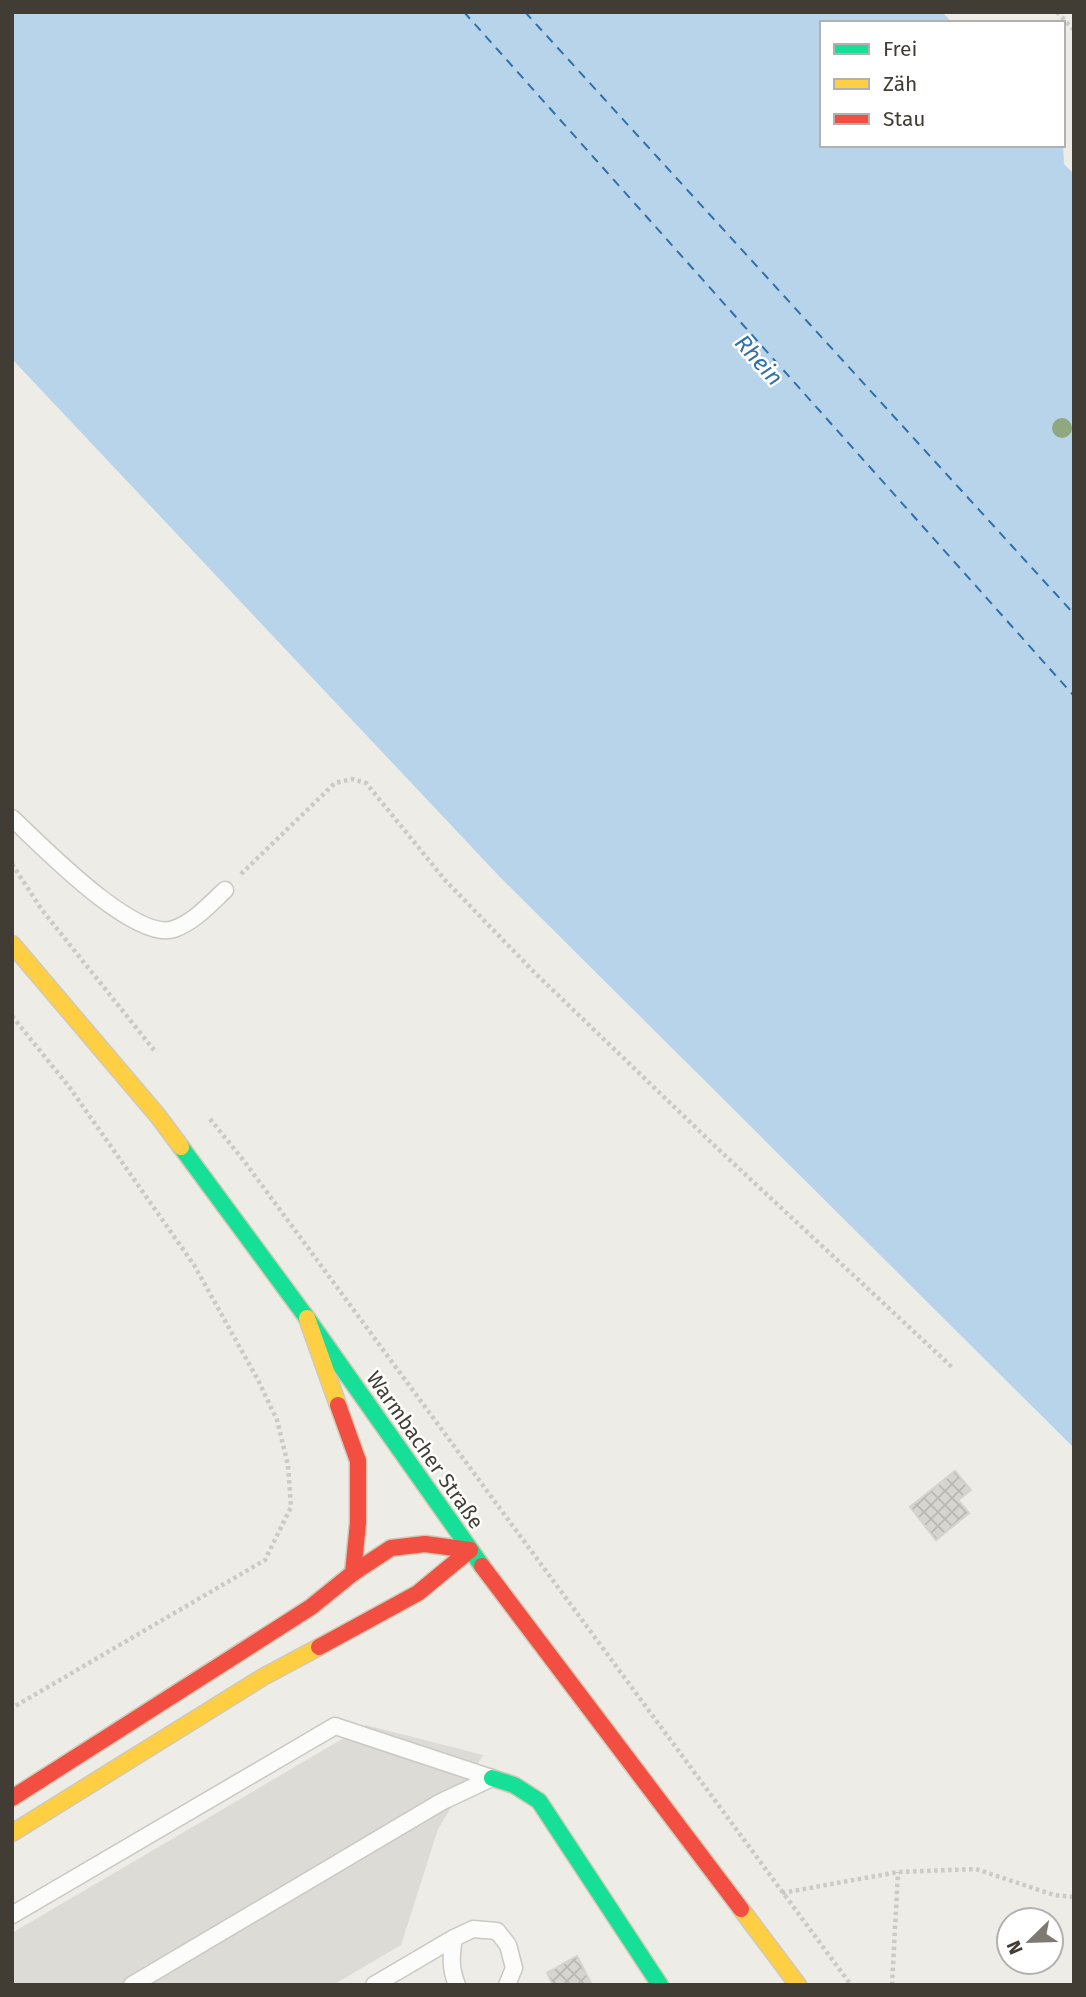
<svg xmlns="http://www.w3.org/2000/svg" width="1086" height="1997" font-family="'Fira Sans',sans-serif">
<defs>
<pattern id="building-cross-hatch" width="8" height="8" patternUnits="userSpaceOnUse" patternTransform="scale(1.75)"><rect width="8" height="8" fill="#d7d5cf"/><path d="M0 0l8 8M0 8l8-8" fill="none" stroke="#bab8b2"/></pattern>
</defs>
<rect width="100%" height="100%" fill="#eeece6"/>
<path fill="#dddbd6" d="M366 1725 483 1755 438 1829 401 1945 333 1985H12V1933Z"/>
<path fill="#b7d4eb" d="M12 12H942L953 23H822V145L1063 144 1064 164 1074 174V1448L499 876 12 359Z"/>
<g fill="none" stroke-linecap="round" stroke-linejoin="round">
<g stroke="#3170a9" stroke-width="2" stroke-dasharray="9 7" stroke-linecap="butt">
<path d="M464 12 1074 696"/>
<path d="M525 12 1074 614"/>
</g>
</g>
<g fill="url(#building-cross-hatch)" stroke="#d6d3cc" stroke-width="2">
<path d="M955 1471 971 1490 958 1500 969 1513 936 1540 910 1507Z"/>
<path d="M577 1956 592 1985H553L547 1973Z"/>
</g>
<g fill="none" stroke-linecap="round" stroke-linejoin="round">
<g stroke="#cac8c2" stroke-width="19">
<g id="lane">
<path d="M12 818C40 844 135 943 174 929 194 922 210 904 225 890"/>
<path d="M12 1915 335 1726 492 1778"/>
<path d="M454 1938C451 1956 450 1968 457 1985"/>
<path d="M132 1985 441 1802 492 1778"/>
<path d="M374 1985 454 1938 473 1929 497 1931 508 1945 514 1968 507 1985"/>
</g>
</g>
<g stroke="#d0c9b4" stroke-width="19">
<g id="fast">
<path d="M181 1147 307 1318 482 1566"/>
<path d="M492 1778 514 1785 539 1801 660 1985"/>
</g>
</g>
<g stroke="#d0c9b4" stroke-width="19">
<g id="slow">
<path d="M12 944 158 1116 181 1147"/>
<path d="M307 1318 338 1405"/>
<path d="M12 1833 263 1677 319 1647"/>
<path d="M741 1909 798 1985"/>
</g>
</g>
<g stroke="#d0c9b4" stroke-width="19">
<g id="jam">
<path d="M482 1566 741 1909"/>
<path d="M353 1573 391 1548 425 1544 470 1550"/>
<path d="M319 1647 418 1593 470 1550"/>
<path d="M12 1798 311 1607 353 1573 358 1523V1461L338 1405"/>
</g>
</g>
<g stroke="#cccac6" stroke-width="4.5" stroke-dasharray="3.5 3.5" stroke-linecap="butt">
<path d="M1057 12 1074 30"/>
<path d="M12 864 42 910 154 1050"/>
<path d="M241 874 335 783 352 779 366 783 445 880 534 972 717 1148 954 1369"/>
<path d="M12 1016 70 1088 194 1265 258 1380 277 1420 288 1465 291 1507 265 1560 12 1708"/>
<path d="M210 1119 244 1161 851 1985"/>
<path d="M782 1893 898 1872 976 1869 1054 1895 1074 1897"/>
<path d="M892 1985 898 1872"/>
</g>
<use href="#lane" stroke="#fcfcfb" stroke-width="16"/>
<use href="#fast" stroke="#16e098" stroke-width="16"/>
<use href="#slow" stroke="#ffcf43" stroke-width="16"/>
<use href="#jam" stroke="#f24e42" stroke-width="16"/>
</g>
<circle fill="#8fa87f" cx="1062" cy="428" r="10"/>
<g text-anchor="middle" stroke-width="5" stroke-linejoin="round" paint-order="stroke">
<g font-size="21" fill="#423d34" stroke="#fff">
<text transform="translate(425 1450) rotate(55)" y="7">Warmbacher Straße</text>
</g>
<g font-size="23" font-style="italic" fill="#3170a9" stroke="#fff">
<text transform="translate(759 360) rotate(48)" y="8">Rhein</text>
</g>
</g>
<rect width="1086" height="1997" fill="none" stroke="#423d34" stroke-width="28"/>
<rect x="820" y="21" width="245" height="126" fill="#ffffff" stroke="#b3b1ae" stroke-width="2"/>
<rect x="834" y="44" width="35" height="10" fill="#16e098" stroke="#b3b1ae" stroke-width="2"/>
<text x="883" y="56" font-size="21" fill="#423d34">Frei</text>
<rect x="834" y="79" width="35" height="10" fill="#ffcf43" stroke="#b3b1ae" stroke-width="2"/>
<text x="883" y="91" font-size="21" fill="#423d34">Zäh</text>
<rect x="834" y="114" width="35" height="10" fill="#f24e42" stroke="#b3b1ae" stroke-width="2"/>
<text x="883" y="126" font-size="21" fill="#423d34">Stau</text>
<g transform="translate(1030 1941) rotate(247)"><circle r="33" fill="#ffffff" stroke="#b3b1ae" stroke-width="2"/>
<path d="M0-5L12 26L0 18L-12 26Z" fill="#7e7a72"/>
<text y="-10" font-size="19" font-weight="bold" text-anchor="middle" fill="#423d34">N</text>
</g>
</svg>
